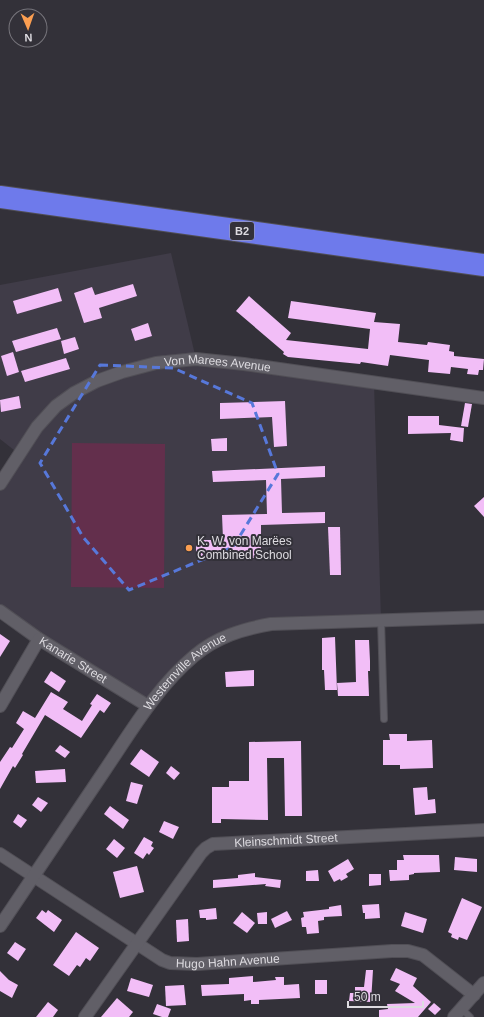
<svg xmlns="http://www.w3.org/2000/svg" width="484" height="1017" font-family="Helvetica,sans-serif">
<rect width="100%" height="100%" fill="#333139"/>
<path fill="#403c48" d="M171 253 196 359 374 383 381 620 271 624 213 642 148 706 0 611V484L19 454 0 439V285Z"/>
<path fill="#632f4c" d="M72 443 165 444 164 588 71 587Z"/>
<g fill="#f2bef7">
<path d="M133 284 137 296 99 308 102 318 84 323 74 293 92 287 95 295Z"/>
<path d="M58 288 62 301 17 314 13 301Z"/>
<path d="M249 296 291 333 286 340 368 349 370 329 288 318 291 301 376 313 374 322 400 324 398 342 427 345 428 342 450 345 449 351 454 352V356L484 359 483 370H479L478 375 467 374 468 369 451 367 450 374 428 372 429 360 390 355 388 366 361 362 360 364 288 357 283 354 284 352 236 311Z"/>
<path d="M148 323 152 336 135 341 131 329Z"/>
<path d="M57 328 61 339 16 352 12 341Z"/>
<path d="M75 337 79 349 64 354 61 341Z"/>
<path d="M13 352 19 372 7 376 1 356Z"/>
<path d="M66 358 70 369 25 382 21 371Z"/>
<path d="M19 396 21 408 1 412 0 400Z"/>
<path d="M285 401 287 446 274 447 272 417 220 419V403Z"/>
<path d="M465 403 472 404 468 427 461 426Z"/>
<path d="M408 416H439V425L464 428 463 442 450 440 451 433 408 434Z"/>
<path d="M227 438V451H212L211 439Z"/>
<path d="M325 466V477L281 479 282 513 325 512V523L261 525V558H214V556H196V540H214V539H223L222 515 267 514 266 480 213 482 212 471Z"/>
<path d="M484 497V517L474 506Z"/>
<path d="M328 527H340L341 575H330Z"/>
<path d="M0 634 10 641 0 657Z"/>
<path d="M335 637 337 690H325L324 670H322V638Z"/>
<path d="M355 640H369L370 661V671H368L369 696H338L337 683 356 682Z"/>
<path d="M254 670V686L226 687 225 672Z"/>
<path d="M51 671 66 681 59 692 44 682Z"/>
<path d="M51 692 68 702 63 709 82 721 92 705 90 704 97 694 111 703 104 713 100 710 81 738 45 715 22 754 23 755 15 768 13 766 0 789V762L10 747 12 748 24 729 16 723 23 711 35 718Z"/>
<path d="M389 734H407V741L432 740 433 768 400 769V765H383V740H390Z"/>
<path d="M301 741 302 816H285L284 758H267L268 820 221 819V823H212V787H229V781H249V742Z"/>
<path d="M60 745 70 752 65 758 55 751Z"/>
<path d="M141 749 159 762 149 777 130 764Z"/>
<path d="M171 766 180 773 174 780 166 773Z"/>
<path d="M65 769 66 782 36 783 35 771Z"/>
<path d="M131 782 143 785 137 804 126 801Z"/>
<path d="M427 787 428 800 435 799 436 813 415 815 413 788Z"/>
<path d="M38 797 48 803 41 812 32 805Z"/>
<path d="M110 806 129 820 123 829 104 814Z"/>
<path d="M18 814 27 820 21 828 13 822Z"/>
<path d="M164 821 179 827 173 839 159 832Z"/>
<path d="M144 837 153 842 151 846 154 848 149 855 147 853 143 859 134 853Z"/>
<path d="M114 839 125 848 117 858 106 849Z"/>
<path d="M403 855H439L440 872 414 873V874L409 875V880L390 881 389 870H397V860H404Z"/>
<path d="M455 857 477 859V872L454 870Z"/>
<path d="M348 859 354 869 346 874 348 877 341 881 340 879 334 882 328 871Z"/>
<path d="M137 866 144 892 120 898 113 872Z"/>
<path d="M318 870 319 881H306V871Z"/>
<path d="M255 873V877L281 880 280 888 265 886 266 884 213 888V880L238 878V875Z"/>
<path d="M369 874H381V885L369 886Z"/>
<path d="M462 898 482 907 467 940 459 937 458 940 451 937 452 934 448 932Z"/>
<path d="M379 904 380 918 365 919V913H363L362 905Z"/>
<path d="M341 905 342 916 324 917V920L318 921 319 933 307 934 306 927H302L301 918 304 917 303 912 329 909V907Z"/>
<path d="M216 908 217 919 206 920V918H200L199 910Z"/>
<path d="M42 910 46 913 48 910 62 920 54 932 36 918Z"/>
<path d="M287 911 292 920 275 928 271 919Z"/>
<path d="M242 912 255 923 247 933 233 923Z"/>
<path d="M267 912V924H258L257 913Z"/>
<path d="M405 912 427 919 423 933 401 926Z"/>
<path d="M188 919 189 941 177 942 176 920Z"/>
<path d="M76 932 99 948 90 961 86 958 80 967 77 965 69 976 53 965Z"/>
<path d="M15 942 26 949 18 961 7 953Z"/>
<path d="M396 968 417 978 413 986 431 1002 418 1017H379V1010L388 1009 387 1004 415 1003 395 991 400 984 390 980Z"/>
<path d="M366 970H373L371 1002 349 1001 350 993H355V987H364Z"/>
<path d="M0 971 9 980 18 985 12 998 0 991Z"/>
<path d="M253 976V982L276 980 275 977H284V985L299 984 300 998 259 1000V1004H251V1000L244 1001V994L202 996 201 985 229 984V978Z"/>
<path d="M131 978 153 985 149 997 127 991Z"/>
<rect x="315" y="980" width="12" height="14"/>
<path d="M184 985 186 1005 166 1006 165 986Z"/>
<path d="M117 998 133 1012 129 1017H101Z"/>
<path d="M48 1002 58 1010 53 1017H36Z"/>
<path d="M434 1003 441 1009 435 1015 428 1009Z"/>
<path d="M157 1004 171 1009 168 1017H162L153 1014Z"/>
</g>
<g fill="none" stroke-linecap="round" stroke-linejoin="round">
<g stroke="#514f56" stroke-width="8">
<g id="lane">
<path d="M381 620 384 719"/>
<path d="M461 1008 470 1017"/>
</g>
</g>
<g stroke="#514f56" stroke-width="14">
<g id="street">
<path id="s1" d="M0 484 37 427 56 406 74 393 97 381 122 372 156 363 196 359 244 364 484 398"/>
<path id="s2" d="M0 611 39 639 148 706"/>
<path d="M0 706 39 639"/>
<path id="s3" d="M0 854 162 960 170 963 197 964 392 951H408L423 955 474 995"/>
<path id="s4" d="M0 926C35 874 70 822 105 770 132 730 157 687 194 656 216 637 243 629 271 624L484 617"/>
<path id="s5" d="M85 1017 201 853 206 848 213 844 484 830"/>
<path d="M454 1017 484 983"/>
</g>
</g>
<g stroke="#514f56" stroke-width="24">
<path id="highway" d="M0 197 484 265"/>
</g>
<use href="#lane" stroke="#615f67" stroke-width="6"/>
<use href="#street" stroke="#615f67" stroke-width="12"/>
<use href="#highway" stroke="#6e7aeb" stroke-width="22"/>
</g>
<path fill="none" stroke="#5778da" stroke-width="3" stroke-dasharray="8 5" stroke-linejoin="round" d="M100 365 173 368 252 403 278 474 233 547 129 590 83 537 40 463Z"/>
<circle fill="#fb9e51" stroke="#333139" stroke-width="1.5" cx="189" cy="548" r="4"/>
<g text-anchor="middle" stroke-width="4" stroke-linejoin="round" paint-order="stroke">
<rect fill="#333139" stroke="#aaa8ae" stroke-width="1" x="230" y="222" width="24" height="18" rx="3"/>
<g font-size="11" font-weight="bold" fill="#dddbe0">
<text x="242" y="235">B2</text>
</g>
<g font-size="12" fill="#dddbe0" stroke="#333139">
<text dy="4" stroke="none"><textPath href="#s1" startOffset="268">Von Marees Avenue</textPath></text>
<text dy="4" stroke="none"><textPath href="#s2" startOffset="88">Kanarie Street</textPath></text>
<text dy="4" stroke="none"><textPath href="#s4" startOffset="316">Westernville Avenue</textPath></text>
<text dy="4" stroke="none"><textPath href="#s5" startOffset="289">Kleinschmidt Street</textPath></text>
<text dy="4" stroke="none"><textPath href="#s3" startOffset="260">Hugo Hahn Avenue</textPath></text>
</g>
<g font-size="12" fill="#dddbe0" stroke="#333139" text-anchor="start">
<text x="197" y="545">K. W. von Marëes<tspan x="197" dy="14">Combined School</tspan></text>
</g>
</g>
<g transform="translate(28 28) rotate(178)"><circle r="19" fill="#333139" stroke="#77757c"/>
<path d="M0-3L7 15L0 10L-7 15Z" fill="#fb9e51"/>
<text y="-6" font-size="11" font-weight="bold" text-anchor="middle" fill="#dddbe0">N</text>
</g>
<path d="M348 1001v6h75v-6" fill="none" stroke="#dddbe0" stroke-width="2"/>
<text x="354" y="1001" font-size="12" fill="#dddbe0" stroke="#333139" stroke-width="3" paint-order="stroke">50 m</text>
</svg>
